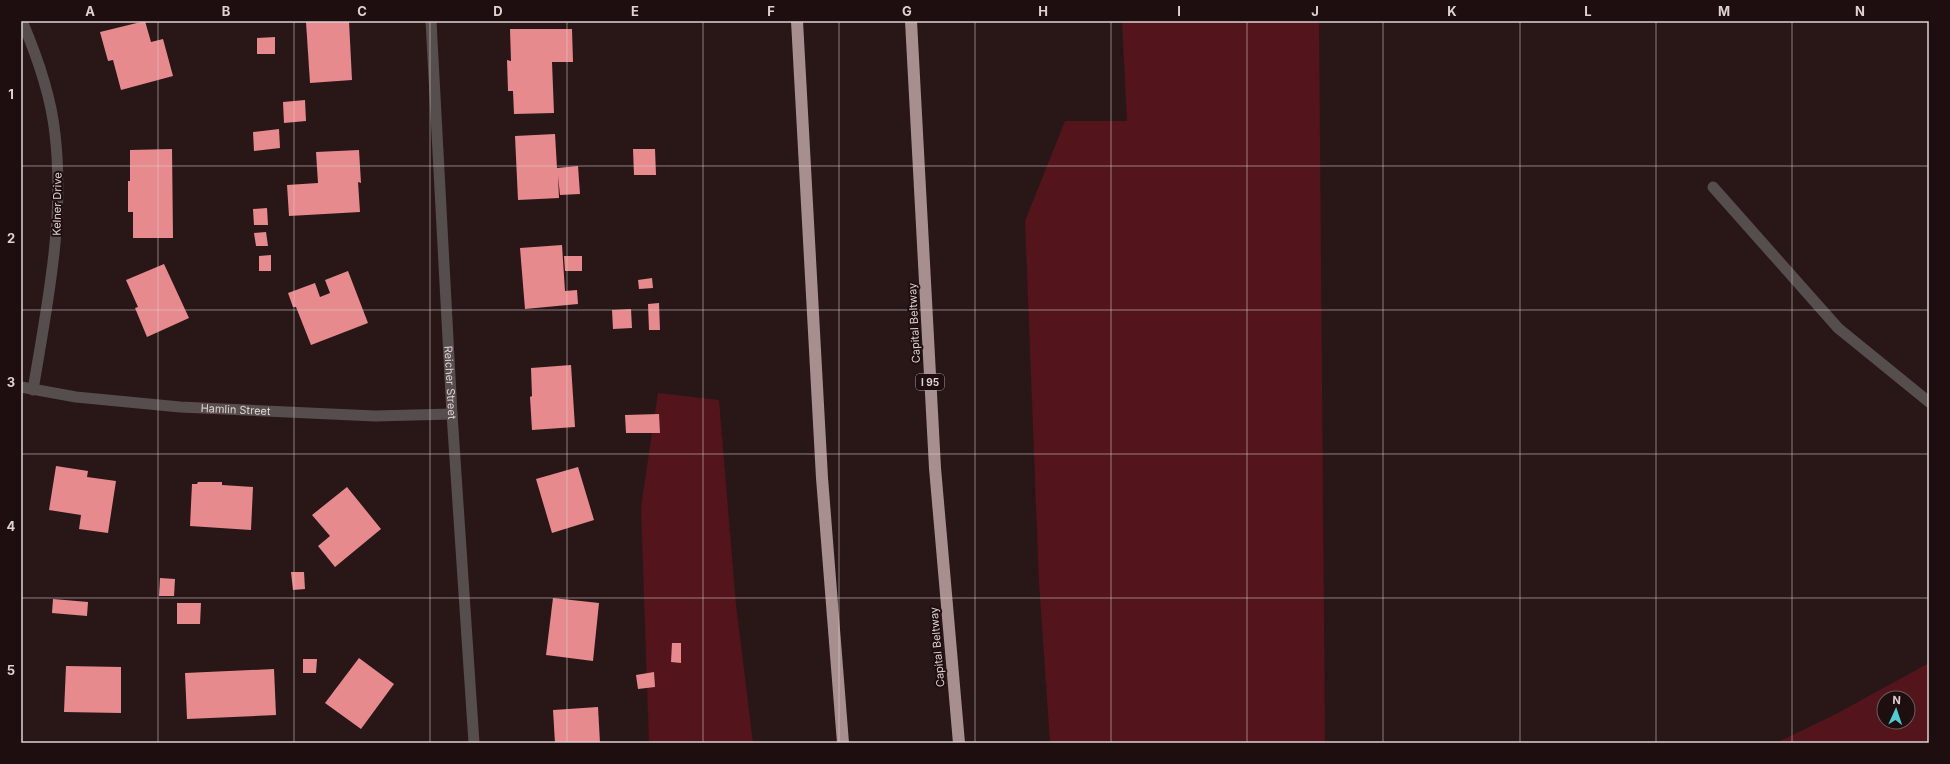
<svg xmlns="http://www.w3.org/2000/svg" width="1950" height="764" font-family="Inter,sans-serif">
<rect width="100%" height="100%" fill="#291718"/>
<g fill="#53141c" fill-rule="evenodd">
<path d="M1122 21H1319L1325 743H1050L1039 582 1025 221 1065 121H1127Z"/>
<path d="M658 393 719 400 736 605 753 743H649L641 507Z"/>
<path d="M1929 663V743H1776L1836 714ZM1884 698H1908V722H1884Z"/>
</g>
<g fill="#e78a8d">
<path d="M145 21 151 42 163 39 173 76 121 90 113 60 108 61 100 32Z"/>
<path d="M349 21 352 80 310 83 306 22Z"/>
<path d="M510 29H572L573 62H552L554 113 514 114 513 91H508L507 60 511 61Z"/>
<path d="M275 37V54H257V38Z"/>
<path d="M305 100 306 121 284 123 283 102Z"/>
<path d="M279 129 280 148 254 151 253 132Z"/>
<path d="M555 134 557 168 578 166 580 194 560 195 558 176 559 198 518 200 515 136Z"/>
<path d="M172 149 173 238H133V212H128V181H130V150Z"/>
<path d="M633 149H655L656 175H634Z"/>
<path d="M359 150 361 183 358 182 360 212 289 216 287 185 318 183 316 152Z"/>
<path d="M267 208 268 225H254L253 209Z"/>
<path d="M266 232 268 246H256L254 233Z"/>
<path d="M562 245 565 291 577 290 578 304 525 309 520 248Z"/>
<path d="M271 255V271H259V256Z"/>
<path d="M564 256H582V271H565Z"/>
<path d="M164 264 189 318 147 337 135 308 138 307 126 280Z"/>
<path d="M348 271 368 323 311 345 296 307H293L288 293 315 283 320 297 330 293 325 280Z"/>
<path d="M652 278 653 288 639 289 638 280Z"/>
<path d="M659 303 660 330H649L648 304Z"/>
<path d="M631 309 632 328 613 329 612 310Z"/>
<path d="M571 365 575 427 532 430 530 397 532 396 531 368Z"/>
<path d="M659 414 660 433H626L625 415Z"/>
<path d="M56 466 88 471 87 477 116 481 108 533 79 529 81 515 49 510Z"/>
<path d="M578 467 594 520 552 533 536 479Z"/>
<path d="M198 482H222V485L253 487 251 530 190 526 192 484H197Z"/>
<path d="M347 487 381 529 335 567 318 546 330 536 312 515Z"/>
<path d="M291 572H304L305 589 293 590Z"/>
<path d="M160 578 175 579 174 596H159Z"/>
<path d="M553 598 599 603 593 661 546 655Z"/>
<path d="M53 599 88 602 87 616 52 613Z"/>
<path d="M177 603H201L200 624H177Z"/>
<path d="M672 643H681V663L671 662Z"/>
<path d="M359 658 394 684 361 729 325 703Z"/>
<path d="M303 659H317L316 673H303Z"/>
<path d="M66 666 121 667V713L64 712Z"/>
<path d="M274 669 276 715 187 719 185 673Z"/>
<path d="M654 672 655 687 638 689 636 675Z"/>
<path d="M598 707 600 743H555L553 710Z"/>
</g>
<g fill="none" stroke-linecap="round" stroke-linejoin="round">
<path stroke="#564d4d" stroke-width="11" d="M1713 187 1838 328 1929 402"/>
<g stroke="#564d4d" stroke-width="11">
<path d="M22 21C37 56 51 96 55 134 65 220 47 305 33 390"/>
<path id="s1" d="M431 21 452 414 474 743"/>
<path id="s2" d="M21 387 76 397 180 407 375 416 452 414"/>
</g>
<g stroke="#a78f8f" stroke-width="12">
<path d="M797 21 822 478 843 743"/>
<path d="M911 21 935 468 959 743"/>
</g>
</g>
<path fill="none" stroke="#dfd2d2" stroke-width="1" stroke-opacity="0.55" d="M158 21V743M294 21V743M430 21V743M567 21V743M703 21V743M839 21V743M975 21V743M1111 21V743M1247 21V743M1383 21V743M1520 21V743M1656 21V743M1792 21V743M21 166H1929M21 310H1929M21 454H1929M21 598H1929"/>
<g text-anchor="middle" stroke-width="4" stroke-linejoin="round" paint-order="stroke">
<rect fill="#1f0e0f" stroke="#a59798" stroke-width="1" x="916" y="374" width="28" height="16" rx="3"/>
<g font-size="10" font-weight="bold" fill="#dfd2d2">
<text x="930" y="386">I 95</text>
</g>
<g font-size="11" fill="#dfd2d2" stroke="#1f0e0f">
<text transform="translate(57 204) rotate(-89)" y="4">Kelner Drive</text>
<text transform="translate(914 323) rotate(-93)" y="4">Capital Beltway</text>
<text dy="4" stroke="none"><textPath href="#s1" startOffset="362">Reicher Street</textPath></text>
<text dy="4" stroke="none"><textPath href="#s2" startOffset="216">Hamlin Street</textPath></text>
<text transform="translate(937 647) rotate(-95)" y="4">Capital Beltway</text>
</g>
</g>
<rect width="1950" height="764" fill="none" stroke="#1f0e0f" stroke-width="44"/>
<g transform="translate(1896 710) rotate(3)"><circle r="19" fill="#1f0e0f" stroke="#6c5c5d"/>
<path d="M0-3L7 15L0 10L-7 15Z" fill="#52ccd0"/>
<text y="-6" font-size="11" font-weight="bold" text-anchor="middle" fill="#dfd2d2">N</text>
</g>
<rect x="22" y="22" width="1906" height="720" fill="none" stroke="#dfd2d2" stroke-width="1.5"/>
<g font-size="13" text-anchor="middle" font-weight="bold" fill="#dfd2d2">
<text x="90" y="16">A</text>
<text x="226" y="16">B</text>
<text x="362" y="16">C</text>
<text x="498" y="16">D</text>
<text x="635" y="16">E</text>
<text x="771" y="16">F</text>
<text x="907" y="16">G</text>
<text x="1043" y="16">H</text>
<text x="1179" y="16">I</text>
<text x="1315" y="16">J</text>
<text x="1452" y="16">K</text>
<text x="1588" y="16">L</text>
<text x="1724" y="16">M</text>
<text x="1860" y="16">N</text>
<text x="11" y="99">1</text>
<text x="11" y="243">2</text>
<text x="11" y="387">3</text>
<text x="11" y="531">4</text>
<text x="11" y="675">5</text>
</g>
</svg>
